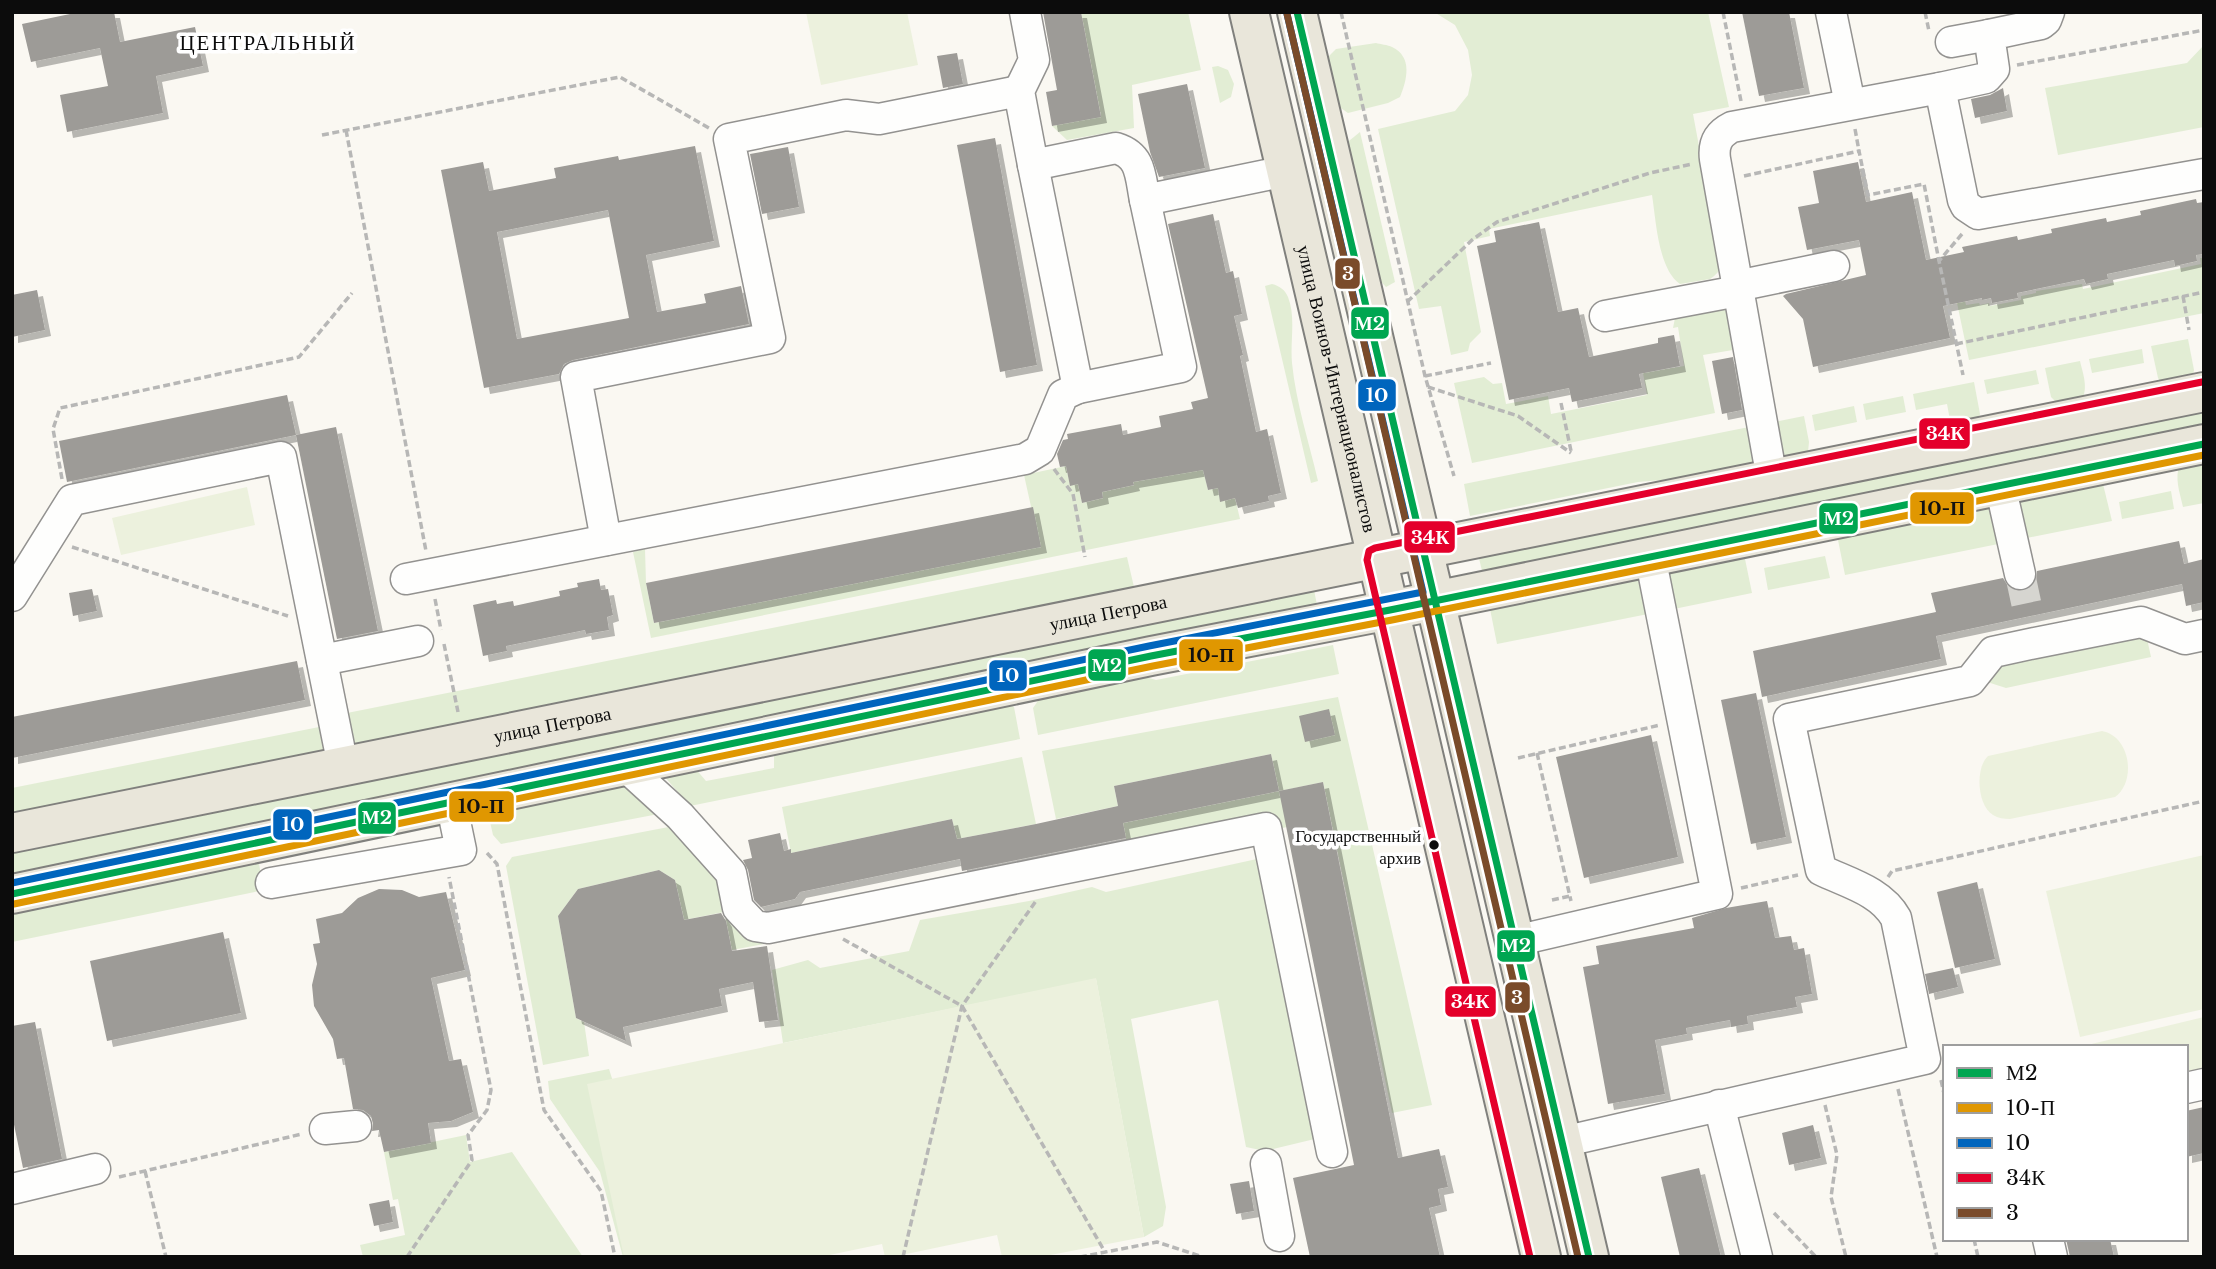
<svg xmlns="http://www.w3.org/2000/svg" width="2216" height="1269" font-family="'Libre Baskerville',serif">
<defs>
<filter id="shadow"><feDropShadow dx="6" dy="6" stdDeviation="0" flood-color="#0004"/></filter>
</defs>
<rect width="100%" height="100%" fill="#faf8f2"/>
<g fill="#e2edd4">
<path d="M1081 12H1188L1201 70 1132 85 1134 128 1067 140 1052 126 1101 116Z"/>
<path d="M1434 12H1708L1729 107 1693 114 1721 264C1720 271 1716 275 1710 279L1680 284C1658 269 1656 220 1652 195L1489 229 1490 236 1464 242 1481 332 1470 343 1468 351 1451 355 1441 306 1419 309 1378 129 1455 111 1468 95 1472 75 1468 50 1455 25Z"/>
<path d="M1376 43C1380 44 1388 45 1392 47 1413 57 1407 80 1400 97L1388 103 1348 113 1335 104 1324 61 1336 49Z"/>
<path d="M2204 45V127L2058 155 2045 88 2187 63Z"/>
<path d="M1218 66 1228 70 1234 84 1231 97 1220 103 1212 67Z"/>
<path d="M1360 132 1395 282 1386 287 1375 275 1344 145Z"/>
<path d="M2200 258H2204V313L1969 360 1957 303 1965 301 1966 305 1979 303 1980 305 1989 303 1990 306 2021 300V296L2036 293V291L2082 284 2083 289 2201 264Z"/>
<path d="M1272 284C1280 286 1285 290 1288 297 1296 317 1290 341 1292 363 1296 403 1309 442 1318 481L1311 483 1265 286Z"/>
<path d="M1722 308 1730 314 1739 349 1703 355 1715 413 1472 463 1454 383 1484 377 1493 384 1502 383 1506 404 1548 396 1551 414 1647 395 1643 373 1684 366 1678 327 1673 328 1675 318Z"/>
<path d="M2188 339 2194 370 2193 375 2160 381 2158 378 2151 346Z"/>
<path d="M2142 349 2144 363 2092 373 2089 359Z"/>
<path d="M2080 361C2083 374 2089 389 2081 401L2059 405 2051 397 2045 368Z"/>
<path d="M2036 370 2039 384 1987 394 1984 380Z"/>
<path d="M1974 382 1980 414 1978 420 1955 425 1950 420 1947 404 1916 410 1913 394Z"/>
<path d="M1903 396 1906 412 1866 420 1863 404Z"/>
<path d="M2204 405V431L1483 575 1477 550Z"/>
<path d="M1854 406 1857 422 1815 431 1812 415Z"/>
<path d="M1804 416 1809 442 1808 452 1784 461 1770 423Z"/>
<path d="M1754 426 1755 464 1733 474 1638 482 1470 516 1464 484Z"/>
<path d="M2204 462V503L2183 507C2180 493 2174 478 2180 464Z"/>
<path d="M1066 466 1070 485 1078 484 1082 503 1103 498 1102 492 1134 485 1133 482 1203 469 1208 490 1218 488 1221 501 1235 498 1240 519 651 638 633 552 645 549 646 583 654 623 1040 547 1024 475Z"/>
<path d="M2103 484 2112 521 2017 540 2016 500Z"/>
<path d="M2171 491 2174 509 2122 519 2119 502Z"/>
<path d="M1992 504 2008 542 1845 575 1838 540 1884 519Z"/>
<path d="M1825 556 1830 578 1768 590 1764 568Z"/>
<path d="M1127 557 1134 587 1094 605 361 752 353 740 347 713Z"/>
<path d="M1696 557 1745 559 1752 593 1669 610 1668 569Z"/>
<path d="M1639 576 1653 613 1497 644 1488 599Z"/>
<path d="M1313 585 1318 610 12 873V848Z"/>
<path d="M2146 634 2151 657 2006 688 1981 680 1999 661Z"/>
<path d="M1333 645 1339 674 1038 735 1033 708 1042 695 1135 674 1156 680Z"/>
<path d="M1338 697 1432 1105 1392 1113 1323 782 1280 791 1287 827 1109 865 1127 845 1123 823 1279 791 1271 754 1114 786 1118 806 1056 819 1042 751Z"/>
<path d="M1003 700 1014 707 1020 739 690 806 657 768 689 761 706 781 774 768V745Z"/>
<path d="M324 726 331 757 12 819V788Z"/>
<path d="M1022 757 1036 824 957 839 952 819 791 853 782 807Z"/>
<path d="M627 775 669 812 501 844 493 835 486 804Z"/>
<path d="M679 825 770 943 732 950 724 912 684 920 675 880 659 870 578 889 558 916 576 1018 584 1022 589 1056 543 1065 506 866 512 857Z"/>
<path d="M248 851 259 864 264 890 12 942V902Z"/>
<path d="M1266 857 1323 1137 1265 1151 1246 1147 1218 1000 1131 1019 1166 1207 1163 1226 1144 1237 1096 979 783 1043 772 970 808 960 820 968 909 951 920 920 1029 901 1092 887 1106 892Z"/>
<path d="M609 1069 623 1113 652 1257H623L600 1172 550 1099 548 1081Z"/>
<path d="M466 1135 470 1162 512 1152 583 1257H363L360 1245 405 1235 398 1199 393 1200 384 1152Z"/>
</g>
<g fill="#ecf1dd">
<path d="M806 12H907L918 65 821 85Z"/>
<path d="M247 487 255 525 121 555 112 518Z"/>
<path d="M2102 731C2130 736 2137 781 2115 797L2010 819C2004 819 1998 818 1993 815 1977 805 1975 768 1988 756Z"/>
<path d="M2204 855V1009L2080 1037 2046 891Z"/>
<path d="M1096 978 1144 1237 1040 1257H1002L997 1235 892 1257H885L882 1244 820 1257H624L587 1084Z"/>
<path d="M2204 1017V1069L2186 1073V1047H2079Z"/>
</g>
<g fill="#9d9b97" fill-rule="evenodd" filter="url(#shadow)">
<path d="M69 12H114L120 42 195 27 203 66 156 76 163 113 67 132 60 95 108 86 100 48 31 62 22 24 70 14Z"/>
<path d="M1043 12H1081L1101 117 1052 126 1046 92 1057 90Z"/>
<path d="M1742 12H1789L1804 88 1759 96Z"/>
<path d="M957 53 963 84 943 88 937 56Z"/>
<path d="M1187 84 1205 168 1159 177 1150 152 1138 94Z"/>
<path d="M2003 88 2007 111 1975 118 1971 99 1990 95Z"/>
<path d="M995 138 1037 365 1000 372 957 145Z"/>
<path d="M695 146 714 241 646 255 657 312 706 303 704 294 741 286 749 324 573 360 564 364 559 374 484 388 441 170 483 162 489 191 556 178 554 168 618 156 619 160ZM608 210 629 318 517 339 497 232Z"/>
<path d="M788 147 799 207 762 214 750 154Z"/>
<path d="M1858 162 1866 202 1912 192 1926 260 1964 252 1962 247 2017 236 2018 240 2052 233 2051 229 2106 218 2107 222 2141 215 2140 211 2196 199 2197 203 2204 202V254L2196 255 2197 261 2175 266 2174 260 2107 274 2108 279 2086 284 2084 279 2017 293 2018 298 1992 303 1991 298 1982 300V298L1943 306 1950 338 1813 367 1803 319 1783 296 1786 294 1866 275 1859 240 1807 250 1798 207 1819 203 1813 171Z"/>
<path d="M1213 214 1226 273 1233 271 1242 314 1234 316 1243 355 1240 356 1256 432 1267 429 1281 493 1268 496 1269 501 1238 508 1235 498 1220 502 1218 488 1208 490 1203 470 1133 482 1134 485 1102 492 1103 498 1082 503 1078 484 1070 486 1066 466 1060 467 1057 454 1063 440 1068 439 1067 434 1121 424 1123 435 1161 427 1159 416 1193 409 1191 402 1208 398 1168 224Z"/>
<path d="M1539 222 1558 312 1578 308 1589 357 1658 343V338L1674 335 1680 366 1639 374 1642 388 1572 402 1569 388 1509 400 1477 246 1496 242 1494 231Z"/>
<path d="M37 290 45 330 12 337V295Z"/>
<path d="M1733 357 1742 410 1722 414 1712 361Z"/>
<path d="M287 395 296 435 67 482 59 441Z"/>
<path d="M336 427 378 631 337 639 296 435Z"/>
<path d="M1033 507 1041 547 654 623 646 583Z"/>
<path d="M2179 541 2184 564 2204 559V602L2186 606 2182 584 1936 636 1941 659 1762 697 1753 651 1936 612 1931 593 2003 578 2008 586 2014 590 2023 591 2032 586 2036 580 2037 571Z"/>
<path d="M599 579 601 590 608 589 613 615 607 617 609 630 586 634 585 630 506 646 507 651 483 656 473 605 496 600 497 604 513 601 514 606 560 596 559 591 578 587 577 583Z"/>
<path d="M92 589 97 611 73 616 69 593Z"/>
<path d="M297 661 305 700 12 758V717Z"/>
<path d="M1756 693 1786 837 1751 844 1721 700Z"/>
<path d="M1329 709 1335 735 1305 742 1299 716Z"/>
<path d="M1651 735 1678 857 1584 878 1556 757Z"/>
<path d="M1271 754 1279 791 1123 823 1126 838 962 871 960 859 800 892 795 899 761 907 754 900 748 870 743 860 752 858 748 840 780 833 784 851 791 849V853L952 819 957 839 1036 824 1118 806 1114 786Z"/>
<path d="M1323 782 1398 1158 1439 1149 1448 1187 1438 1189 1441 1205 1429 1208 1440 1257H1310L1293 1178 1354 1165 1279 791Z"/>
<path d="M659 870 675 880 684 920 721 913 726 921 732 951 767 946 778 1020 759 1022 753 982 719 989 722 1006 623 1027 626 1041 576 1018 558 916 578 889Z"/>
<path d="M1977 882 1995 959 1955 968 1937 892Z"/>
<path d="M379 889 402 890 419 897 446 892 465 970 431 978 449 1061 461 1059 473 1112 451 1121 428 1123 431 1143 384 1152 379 1130 372 1131 373 1124 371 1116 363 1110 353 1109 344 1058 337 1059 333 1039 314 1006 312 985 317 964 313 944 320 943 316 919 342 913 358 898Z"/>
<path d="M1767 901 1775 938 1791 936 1794 950 1804 948 1812 994 1795 997 1797 1007 1747 1016 1748 1024 1731 1027 1730 1020 1686 1028 1687 1034 1655 1040 1665 1094 1608 1104 1583 967 1599 964 1596 946 1694 928 1692 918 1726 908Z"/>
<path d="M223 932 241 1013 107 1041 90 961Z"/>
<path d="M1953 968 1958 987 1929 994 1925 974Z"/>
<path d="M35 1022 62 1159 23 1168 12 1115V1026Z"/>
<path d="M2204 1107V1153L2186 1157V1111Z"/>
<path d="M1813 1125 1821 1158 1789 1165 1782 1133Z"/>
<path d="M1699 1168 1721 1257H1680L1661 1177Z"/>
<path d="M1249 1181 1254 1211 1236 1214 1230 1184Z"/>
<path d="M389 1200 393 1222 374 1226 369 1204Z"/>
<path d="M2066 1239H2110L2114 1257H2070Z"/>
</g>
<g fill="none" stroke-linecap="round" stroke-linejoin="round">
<path stroke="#d6d5d0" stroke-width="30" stroke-dasharray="30 15" stroke-linecap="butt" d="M2020 574 2029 616"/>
<g stroke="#939290" stroke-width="33">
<g id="minor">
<path d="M1025 12 1034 60 1019 91 1033 165 1116 148C1142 156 1140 176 1145 200L1286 171"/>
<path d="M1831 12 1850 104"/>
<path d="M1951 42 1989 35"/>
<path d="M1940 88 1986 78 1994 69 1989 35 2041 24 2046 20 2049 12"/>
<path d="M1737 286 1834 266"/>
<path d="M1605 316 1738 291"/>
<path d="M1078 388 1181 367 1145 200"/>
<path d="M1772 479 1715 159C1713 144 1718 134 1732 127L1940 88 1963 200 1966 206 1978 214 2204 174"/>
<path d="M2000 485 2020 574"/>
<path d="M606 540 576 377 770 338 729 139 846 115 879 119 1019 91"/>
<path d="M406 579 1025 459 1040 450 1063 395 1078 388 1033 165"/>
<path d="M12 596 72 500 281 457 343 766"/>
<path d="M322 660 418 641"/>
<path d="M625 766 680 816 731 873 738 908 755 926 768 928 1266 828 1332 1152"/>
<path d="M271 883 461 850 451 802"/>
<path d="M1515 941 1717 894 1650 556"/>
<path d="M2186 1088 2204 1084"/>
<path d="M1719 1105 1757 1257"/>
<path d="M325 1129 356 1126"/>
<path d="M1562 1142 1925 1059 1896 918C1881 891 1848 883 1821 870L1789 719 1970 681 1993 652 2035 643 2141 622 2185 639 2204 635"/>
<path d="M1266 1164 1279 1236"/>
<path d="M12 1189 95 1169"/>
<path d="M2048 1239 2052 1257"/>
</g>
</g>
<g stroke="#80807d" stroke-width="42">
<g id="major">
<path id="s1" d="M1249 12 1541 1257"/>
<path d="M1297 12 1589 1257"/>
<path id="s2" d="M12 833 2204 392"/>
<path d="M12 894 1151 656 1390 610 2204 444"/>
</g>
</g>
<g stroke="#b7b7b6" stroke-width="3.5" stroke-dasharray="7 3.5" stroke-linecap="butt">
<path d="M1341 12 1425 376 1454 476"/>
<path d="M1723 12 1741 101"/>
<path d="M1925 12 1929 31"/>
<path d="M2017 65 2204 30"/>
<path d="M1855 129 1859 151"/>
<path d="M346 130 426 551"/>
<path d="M322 135 620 77 709 128"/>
<path d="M1744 176 1859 151 1868 195 1924 184 1939 261"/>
<path d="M1962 234 1939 261 1963 375"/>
<path d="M2183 296 2189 330"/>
<path d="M1407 302 1472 240 1497 222 1650 173 1692 164"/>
<path d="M1956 344 2204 292"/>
<path d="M1425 376 1491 363"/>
<path d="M1428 387 1518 416 1571 453"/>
<path d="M1561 403 1571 451"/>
<path d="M1054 469 1073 494 1085 557"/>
<path d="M62 479 53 429 60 408 299 357 352 293"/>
<path d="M72 547 288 616"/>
<path d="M435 599 441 630"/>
<path d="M444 644 458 712"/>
<path d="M1537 753 1571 901"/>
<path d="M1518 758 1660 725"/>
<path d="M487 853 497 864 544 1110 601 1191 615 1257"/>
<path d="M1888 877 1892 871 2204 801"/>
<path d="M1741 888 1798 875"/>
<path d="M1552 900 1570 896"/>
<path d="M843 939 962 1006 1105 1252"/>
<path d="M1941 1080 1945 1098"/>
<path d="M1898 1089 1937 1257"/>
<path d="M1825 1105 1837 1155 1831 1197 1846 1257"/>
<path d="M145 1171 166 1257"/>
<path d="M119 1177 302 1134"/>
<path d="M1774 1213 1816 1257"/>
<path d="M1974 1239 1978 1257"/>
<path d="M407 1257 472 1160 468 1135 487 1110 491 1090 449 877"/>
<path d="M903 1257 962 1006 1036 901"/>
<path d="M1080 1257 1157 1242 1203 1257"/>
</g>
<use href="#minor" stroke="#fefefd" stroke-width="30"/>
<use href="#major" stroke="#e9e6da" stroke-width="38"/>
<g stroke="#fff" stroke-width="12">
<g id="bus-1">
<path d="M1297 12 1589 1257"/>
<path d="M12 894 1151 656 1390 610 2204 444"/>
</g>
</g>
<g stroke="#fff" stroke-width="12">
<path id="bus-2" d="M14 904 1153 666 1392 620 2204 455"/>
</g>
<g stroke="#fff" stroke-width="12">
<path id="bus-3" d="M12 883 1149 646 1423 592 1287 14"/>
</g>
<g stroke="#fff" stroke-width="12">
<path id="bus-4" d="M1530 1257 1367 560 1369 551 1375 548 2202 382"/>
</g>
<g stroke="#fff" stroke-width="12">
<path id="bus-5" d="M1287 14 1578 1257"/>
</g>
<use href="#bus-1" stroke="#00a651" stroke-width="7"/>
<use href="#bus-2" stroke="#e09701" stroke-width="7"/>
<use href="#bus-3" stroke="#0065bd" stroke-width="7"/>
<use href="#bus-4" stroke="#e4002b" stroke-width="7"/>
<use href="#bus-5" stroke="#7a4b2a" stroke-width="7"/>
</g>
<circle fill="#0c0c0c" stroke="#fff" stroke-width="2.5" cx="1434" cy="845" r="6"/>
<g text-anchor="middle" stroke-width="7" stroke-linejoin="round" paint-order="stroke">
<g font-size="17" fill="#0c0c0c" stroke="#fff" text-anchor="end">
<text x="1421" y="842">Государственный<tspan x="1421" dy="22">архив</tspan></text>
</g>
<g font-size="19" fill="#0c0c0c" stroke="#fff">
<text dy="7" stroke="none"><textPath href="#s1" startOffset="387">улица Воинов-Интернационалистов</textPath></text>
<text dy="7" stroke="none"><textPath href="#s2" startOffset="1118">улица Петрова</textPath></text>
<text dy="7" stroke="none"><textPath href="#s2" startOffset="551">улица Петрова</textPath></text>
</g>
<g font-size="21" letter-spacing="2" fill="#0c0c0c" stroke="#fff">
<text x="268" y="50">ЦЕНТРАЛЬНЫЙ</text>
</g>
</g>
<g stroke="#fff" stroke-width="2.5">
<rect x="1334" y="257" width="27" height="33" rx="7" fill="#7a4b2a"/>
<rect x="1350" y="306" width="40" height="34" rx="7" fill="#00a651"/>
<rect x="1357" y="378" width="40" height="34" rx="7" fill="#0065bd"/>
<rect x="1918" y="417" width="53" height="33" rx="7" fill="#e4002b"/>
<rect x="1909" y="491" width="66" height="34" rx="7" fill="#e09701"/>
<rect x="1818" y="502" width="41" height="33" rx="7" fill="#00a651"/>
<rect x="1403" y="520" width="53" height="34" rx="7" fill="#e4002b"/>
<rect x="1178" y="638" width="66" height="34" rx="7" fill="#e09701"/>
<rect x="1087" y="648" width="40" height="34" rx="7" fill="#00a651"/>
<rect x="988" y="659" width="40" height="33" rx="7" fill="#0065bd"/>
<rect x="448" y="790" width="67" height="33" rx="7" fill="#e09701"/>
<rect x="357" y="801" width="40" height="34" rx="7" fill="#00a651"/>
<rect x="272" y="808" width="41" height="33" rx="7" fill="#0065bd"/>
<rect x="1496" y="929" width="40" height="34" rx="7" fill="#00a651"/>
<rect x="1504" y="981" width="27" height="33" rx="7" fill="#7a4b2a"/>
<rect x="1444" y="985" width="53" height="33" rx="7" fill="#e4002b"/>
</g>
<g font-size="19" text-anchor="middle" font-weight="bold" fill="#fff">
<text x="1348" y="280">3</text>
<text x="1370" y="330">М2</text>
<text x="1377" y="402">10</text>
<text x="1945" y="440">34К</text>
<text x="1839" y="525">М2</text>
<text x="1430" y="544">34К</text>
<text x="1107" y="672">М2</text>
<text x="1008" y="682">10</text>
<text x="377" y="824">М2</text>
<text x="293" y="831">10</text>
<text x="1516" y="952">М2</text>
<text x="1517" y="1004">3</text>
<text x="1470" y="1008">34К</text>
</g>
<g font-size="19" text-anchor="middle" font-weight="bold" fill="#111">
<text x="1942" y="515">10-П</text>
<text x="1211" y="662">10-П</text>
<text x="481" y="813">10-П</text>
</g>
<rect width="2216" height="1269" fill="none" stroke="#0c0c0c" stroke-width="28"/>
<rect x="1943" y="1045" width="245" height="196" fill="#ffffff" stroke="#9e9e9e" stroke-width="2"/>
<rect x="1957" y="1068" width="35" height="10" fill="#00a651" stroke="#9e9e9e" stroke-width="2"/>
<text x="2006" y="1080" font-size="21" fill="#0c0c0c">М2</text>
<rect x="1957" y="1103" width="35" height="10" fill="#e09701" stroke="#9e9e9e" stroke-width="2"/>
<text x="2006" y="1115" font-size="21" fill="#0c0c0c">10-П</text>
<rect x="1957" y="1138" width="35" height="10" fill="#0065bd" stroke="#9e9e9e" stroke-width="2"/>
<text x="2006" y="1150" font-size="21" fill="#0c0c0c">10</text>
<rect x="1957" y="1173" width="35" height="10" fill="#e4002b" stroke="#9e9e9e" stroke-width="2"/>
<text x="2006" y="1185" font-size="21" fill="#0c0c0c">34К</text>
<rect x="1957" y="1208" width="35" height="10" fill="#7a4b2a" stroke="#9e9e9e" stroke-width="2"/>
<text x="2006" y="1220" font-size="21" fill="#0c0c0c">3</text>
</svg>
